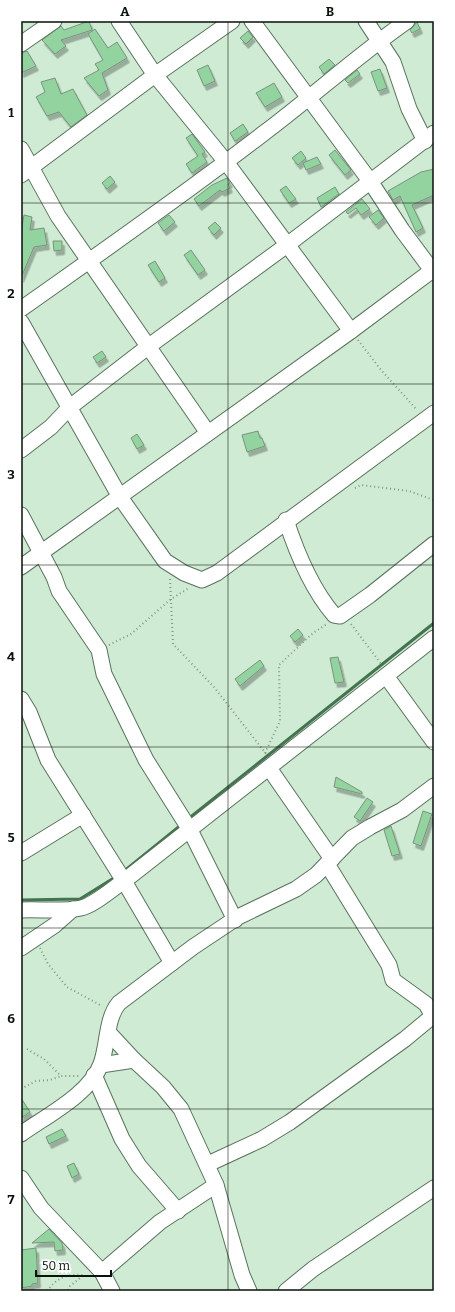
<svg xmlns="http://www.w3.org/2000/svg" width="455" height="1312" font-family="Bitter,serif">
<defs>
<filter id="shadow"><feDropShadow dx="2.5" dy="4.5" stdDeviation="0" flood-color="#0004"/></filter>
</defs>
<rect width="100%" height="100%" fill="#cfebd3"/>
<g fill="none" stroke-linecap="round" stroke-linejoin="round">
<g stroke="#44734f" stroke-width="3">
<path d="M188 819 434 623"/>
<path d="M123 872 181 825"/>
<path d="M21 900 80 899 117 876"/>
</g>
</g>
<g fill="#93d3a0" stroke="#78937d" filter="url(#shadow)">
<path d="M89 21 92 30 61 40 66 46 55 54 42 40 61 26 64 30Z"/>
<path d="M417 22 420 29 412 33 410 30Z"/>
<path d="M95 29 108 48 117 42 127 58 102 73 108 90 99 96 84 78 99 70 95 64 103 60 88 34Z"/>
<path d="M248 31 253 37 246 44 240 38Z"/>
<path d="M27 51 36 66 21 73V53Z"/>
<path d="M329 59 335 65 324 74 319 67Z"/>
<path d="M208 65 215 81 204 86 197 70Z"/>
<path d="M380 69 387 88 378 91 371 72Z"/>
<path d="M357 70 360 74 348 83 345 80Z"/>
<path d="M55 78 61 94 73 89 87 115 71 127 59 112 47 116 36 97 45 92 41 82Z"/>
<path d="M274 83 282 97 265 107 256 93Z"/>
<path d="M243 124 248 132 235 141 230 133Z"/>
<path d="M192 134 205 152 202 154 207 162 192 173 186 164 198 156 186 138Z"/>
<path d="M335 150 351 170 345 175 329 155Z"/>
<path d="M301 151 306 158 298 165 292 158Z"/>
<path d="M317 157 321 164 306 170 303 163Z"/>
<path d="M434 169V195L412 205 423 228 416 232 400 196 393 200 388 191 421 172Z"/>
<path d="M110 176 115 182 107 189 102 183Z"/>
<path d="M227 178 230 183 228 184 230 188 222 192 220 190 199 206 194 199 212 185Z"/>
<path d="M286 186 296 199 289 203 280 190Z"/>
<path d="M335 187 339 194 321 207 317 198Z"/>
<path d="M362 199 370 209 361 215 356 208 348 214 346 212Z"/>
<path d="M378 210 384 218 376 225 369 217Z"/>
<path d="M24 215 32 217 30 230 44 228 47 245 34 247 21 278V232Z"/>
<path d="M169 215 175 222 164 231 158 223Z"/>
<path d="M215 222 221 228 214 235 208 228Z"/>
<path d="M53 241H62V250L54 251Z"/>
<path d="M191 250 205 270 198 275 184 255Z"/>
<path d="M155 261 165 278 159 282 148 265Z"/>
<path d="M102 351 106 357 97 363 93 357Z"/>
<path d="M258 431 260 438H262L265 446 247 452 242 435Z"/>
<path d="M137 434 144 445 137 449 131 438Z"/>
<path d="M298 629 303 635 295 642 290 636Z"/>
<path d="M338 657 344 682 335 683 330 658Z"/>
<path d="M260 660 264 666 240 686 235 679Z"/>
<path d="M336 777 362 792V794L334 787Z"/>
<path d="M367 798 373 802 360 821 354 817Z"/>
<path d="M423 811 432 814 421 846 413 843Z"/>
<path d="M391 826 400 854 392 856 384 830Z"/>
<path d="M21 1098 30 1112 21 1118Z"/>
<path d="M62 1129 66 1136 49 1144 46 1137Z"/>
<path d="M74 1163 79 1174 72 1178 67 1166Z"/>
<path d="M49 1229 62 1243 63 1250 55 1251 54 1242 32 1243Z"/>
<path d="M36 1248 38 1283 32 1284V1286L21 1288V1250Z"/>
</g>
<g fill="none" stroke-linecap="round" stroke-linejoin="round">
<g stroke="#59735e" stroke-width="17">
<g id="minor">
<path d="M119 21 155 75 226 162 351 331"/>
<path d="M252 21 370 181 402 230 434 273"/>
<path d="M366 21 393 62 409 109 425 141"/>
<path d="M21 44 54 21"/>
<path d="M21 149 58 216 208 433"/>
<path d="M21 175 155 75 232 21"/>
<path d="M21 309C103 251 185 194 264 133 312 97 357 56 407 21"/>
<path d="M21 322 120 497 165 561 184 573 202 580 217 573 434 413"/>
<path d="M21 450 51 427 70 407 149 346 287 245 434 133"/>
<path d="M21 515 54 577 59 591 99 650 104 674 146 760 190 830 235 920"/>
<path d="M286 520C297 554 311 588 334 615L340 616 370 595 434 544"/>
<path d="M21 567 351 331 434 269"/>
<path d="M386 676 434 742"/>
<path d="M21 699 29 712 48 760 124 881 172 963"/>
<path d="M269 768 332 859"/>
<path d="M21 853 83 815"/>
<path d="M327 864 389 965 393 980 426 1004 433 1016"/>
<path d="M21 910C40 909 63 912 81 908 94 905 112 889 124 881L434 638"/>
<path d="M21 948 55 925 73 909"/>
<path d="M109 1033 134 1060 163 1087 181 1109 216 1185 242 1275 249 1291"/>
<path d="M101 1065 134 1060"/>
<path d="M94 1075 122 1139 139 1166 178 1211"/>
<path d="M21 1134C46 1116 90 1094 101 1064 108 1045 106 1018 119 1003L193 947 238 917 296 889 316 875 352 838 370 827 402 810 434 786"/>
<path d="M208 1164 262 1139 290 1122 405 1039 434 1015"/>
<path d="M21 1178 41 1208 102 1272"/>
<path d="M112 1291 102 1272 160 1222 216 1185"/>
<path d="M286 1291 313 1269 434 1188"/>
</g>
</g>
<g stroke="#839786" stroke-width="2" stroke-dasharray="1 3" stroke-linecap="butt">
<path d="M358 340 381 370 417 410"/>
<path d="M355 488 361 485 409 491 434 500"/>
<path d="M170 579 173 644 214 687 267 755"/>
<path d="M351 624 382 665"/>
<path d="M109 645 131 634 171 599 189 588"/>
<path d="M265 753 280 721 279 665 313 633 327 624"/>
<path d="M40 948 48 964 67 987 102 1006"/>
<path d="M27 1049 44 1059 61 1076H79"/>
<path d="M21 1089 36 1081 50 1080 61 1076"/>
<path d="M47 1291C58 1277 66 1274 84 1275L70 1286 68 1291"/>
</g>
<use href="#minor" stroke="#fff" stroke-width="15"/>
</g>
<path fill="none" stroke="#08110a" stroke-width="1" stroke-opacity="0.55" d="M228 21V1291M21 203H434M21 384H434M21 565H434M21 747H434M21 928H434M21 1109H434"/>
<rect width="455" height="1312" fill="none" stroke="#ffffff" stroke-width="44"/>
<path d="M36 1270v6h75v-6" fill="none" stroke="#08110a" stroke-width="2"/>
<text x="42" y="1270" font-size="12" fill="#08110a" stroke="#ffffff" stroke-width="3" paint-order="stroke">50 m</text>
<rect x="22" y="22" width="411" height="1268" fill="none" stroke="#08110a" stroke-width="1.5"/>
<g font-size="13" text-anchor="middle" font-weight="bold" fill="#08110a">
<text x="125" y="16">A</text>
<text x="330" y="16">B</text>
<text x="11" y="117">1</text>
<text x="11" y="298">2</text>
<text x="11" y="479">3</text>
<text x="11" y="661">4</text>
<text x="11" y="842">5</text>
<text x="11" y="1023">6</text>
<text x="11" y="1204">7</text>
</g>
</svg>
